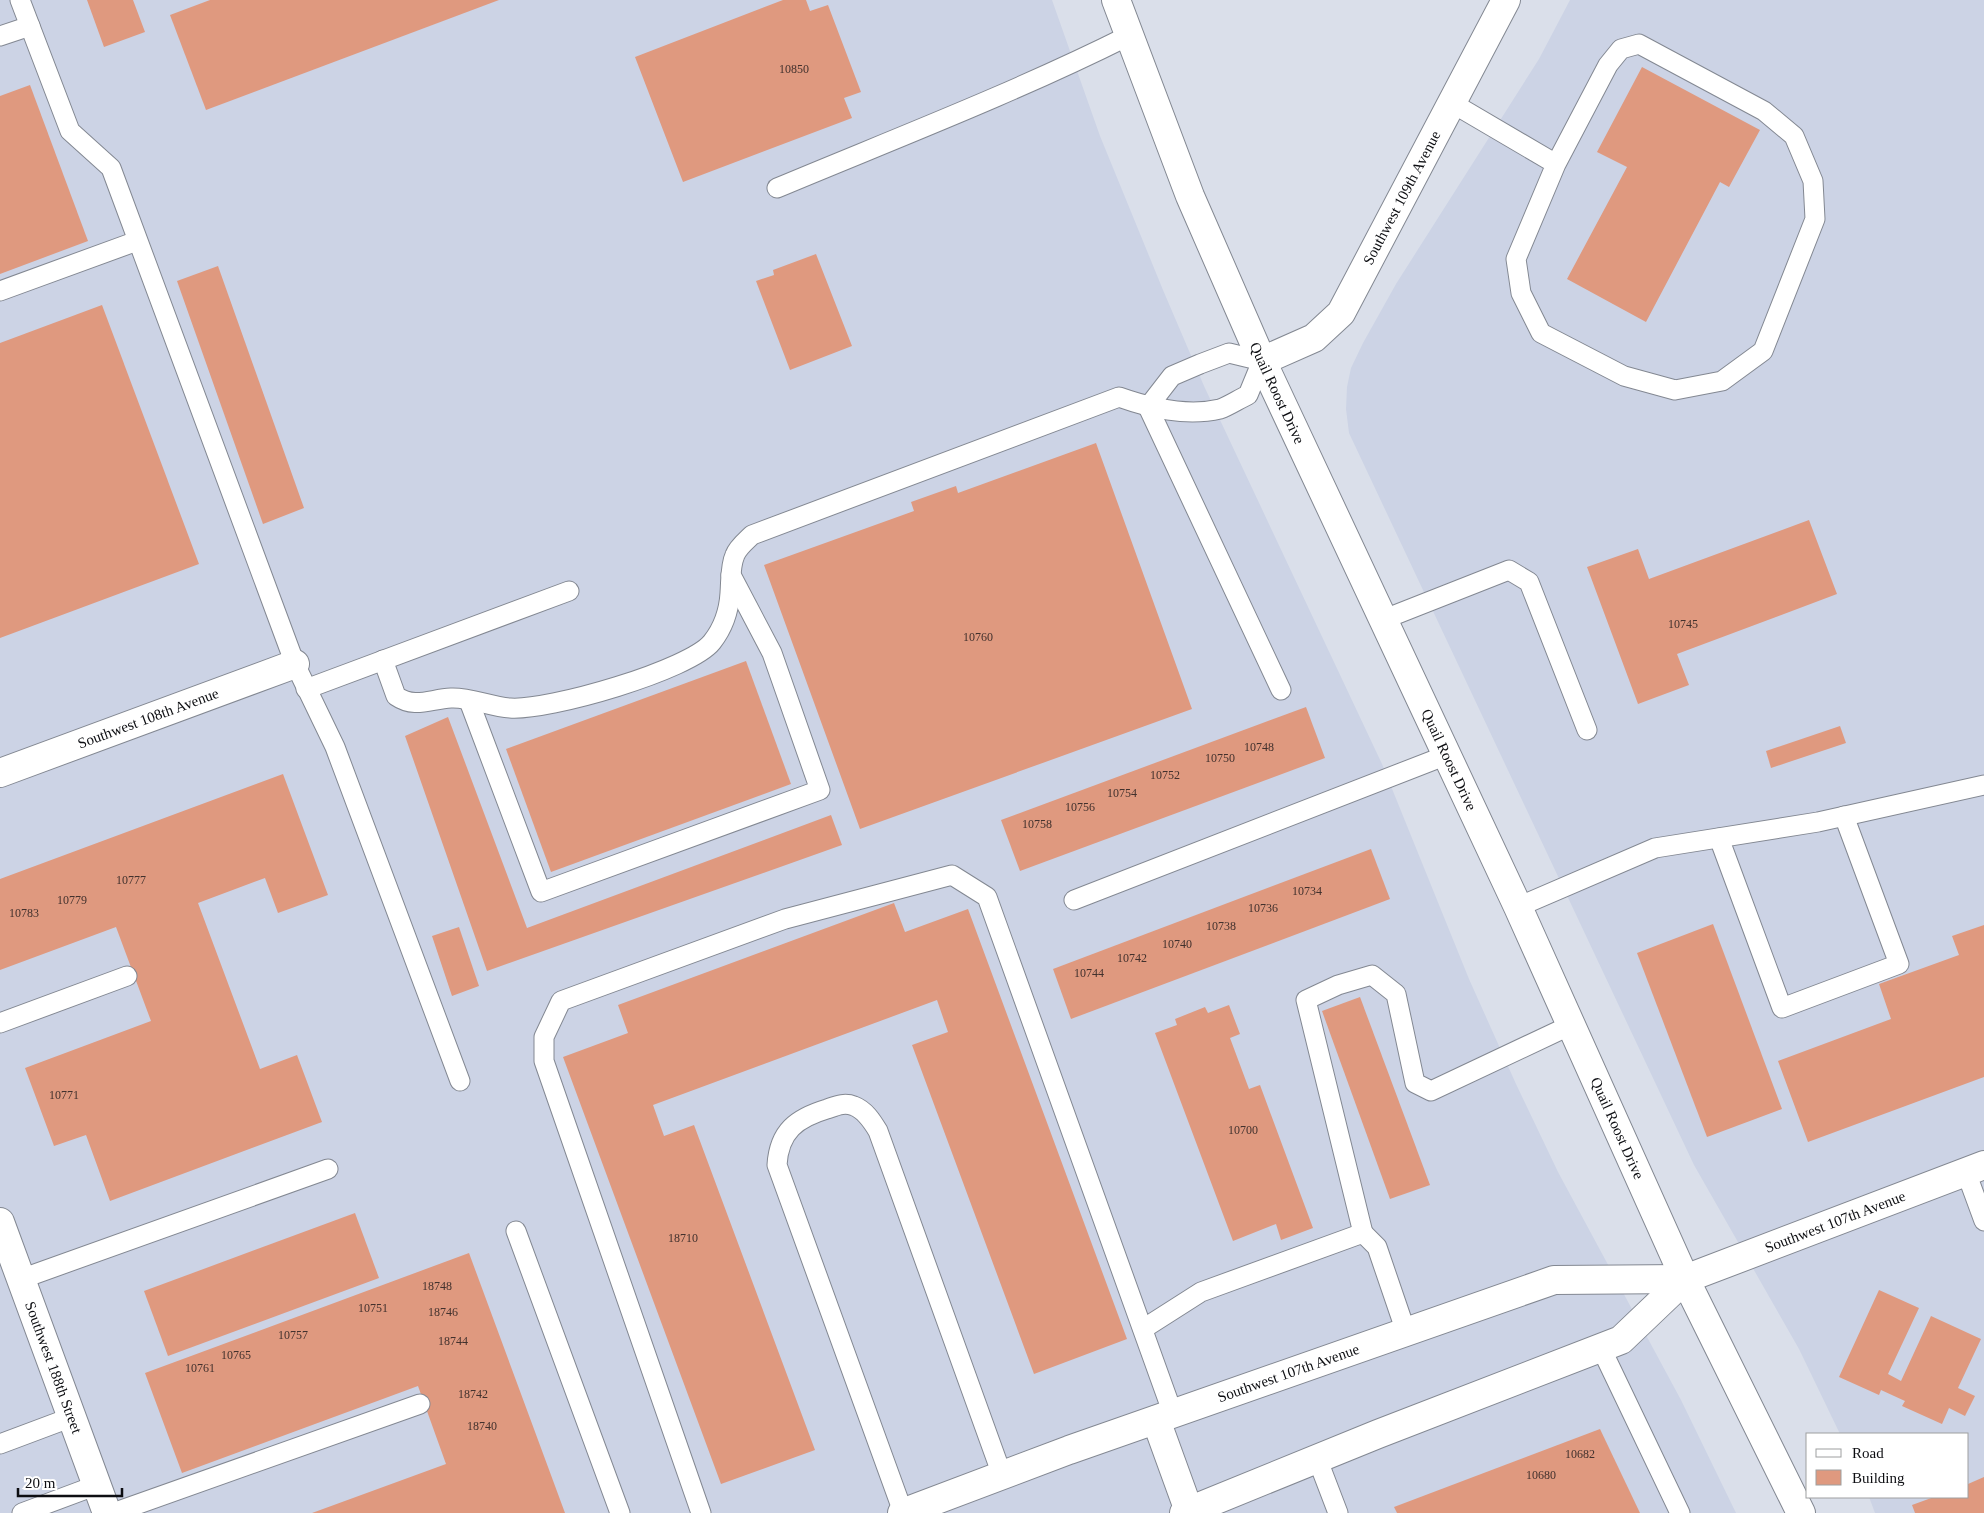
<svg xmlns="http://www.w3.org/2000/svg" width="1984" height="1513" font-family="'Times New Roman',serif">
<rect width="100%" height="100%" fill="#dadfea"/>
<g fill="#ccd3e5">
<path d="M0 0H1052L1100 136 1163 290 1204 386 1382 764 1469 979 1516 1084 1558 1172 1681 1400 1736 1513H0Z"/>
<path d="M1570 0H1984V1513H1875L1869 1497H1968V1434H1840L1799 1349 1694 1165 1349 433 1346 409 1347 387 1351 368 1363 343 1396 284 1539 59Z"/>
</g>
<g fill="#df997f">
<path d="M87 0H133L145 32 104 47Z"/>
<path d="M210 0H499L206 110 170 15Z"/>
<path d="M783 0H806L810 11 828 5 861 92 844 98 852 118 683 182 635 57Z"/>
<path d="M1642 67 1760 130 1729 187 1720 182 1646 322 1567 279 1627 167 1597 152Z"/>
<path d="M30 85 88 241 0 274V96Z"/>
<path d="M816 254 852 346 790 370 756 281 774 275 773 270Z"/>
<path d="M218 266 304 508 263 524 177 281Z"/>
<path d="M102 305 199 564 0 638V343Z"/>
<path d="M1096 443 1192 709 860 829 764 565 914 511 911 502 956 486 958 493Z"/>
<path d="M1809 520 1837 594 1677 654 1689 685 1638 704 1587 567 1638 549 1649 579Z"/>
<path d="M746 661 791 784 551 872 506 749Z"/>
<path d="M1306 707 1325 758 1020 871 1001 820Z"/>
<path d="M448 717 527 928 831 815 842 845 487 971 405 736Z"/>
<path d="M1840 726 1846 743 1771 768 1766 751Z"/>
<path d="M283 774 328 895 278 913 265 878 198 903 260 1069 297 1055 322 1122 110 1201 86 1135 54 1146 25 1068 151 1021 116 927 0 970V879Z"/>
<path d="M1371 849 1390 899 1071 1019 1053 969Z"/>
<path d="M894 903 905 932 968 909 1127 1339 1034 1374 912 1045 948 1032 937 1000 653 1105 664 1136 694 1125 815 1450 721 1484 563 1057 628 1033 618 1005Z"/>
<path d="M1713 924 1782 1109 1707 1137 1637 953Z"/>
<path d="M1984 925V1077L1808 1142 1778 1061 1891 1019 1879 984 1959 955 1952 936Z"/>
<path d="M459 927 479 986 452 996 432 936Z"/>
<path d="M1360 997 1430 1185 1390 1199 1322 1011Z"/>
<path d="M1229 1005 1240 1034 1230 1038 1249 1089 1260 1085 1313 1228 1281 1240 1276 1224 1233 1241 1155 1033 1177 1025 1175 1019 1205 1007 1208 1013Z"/>
<path d="M355 1213 379 1278 168 1356 144 1291Z"/>
<path d="M469 1253 565 1513H312L446 1464 418 1386 182 1473 145 1373Z"/>
<path d="M1879 1290 1919 1308 1888 1374 1901 1381 1931 1316 1981 1339 1958 1388 1975 1396 1965 1416 1949 1408 1942 1424 1902 1406 1905 1401 1881 1390 1879 1395 1839 1377Z"/>
<path d="M1600 1429 1640 1513H1397L1394 1507Z"/>
<path d="M1984 1477V1513H1915L1912 1505 1934 1497H1968V1484Z"/>
</g>
<g fill="none" stroke-linecap="round" stroke-linejoin="round">
<g stroke="#838892" stroke-width="21">
<g id="service">
<path d="M20 0 70 131 111 168 295 664 335 747 460 1081"/>
<path d="M0 36 30 26"/>
<path d="M1452 103 1556 164 1516 259 1521 293 1541 333 1624 376 1675 390 1722 381 1763 351 1815 219 1813 181 1794 136 1764 111 1639 44 1621 49 1608 65 1556 164"/>
<path d="M777 188C894 139 1014 93 1128 36"/>
<path d="M0 291 137 241"/>
<path d="M1148 407 1281 690"/>
<path d="M1382 620 1509 570 1529 582 1587 730"/>
<path d="M383 660 396 696C415 709 430 699 451 698 470 697 491 707 510 708 548 711 690 670 712 642 723 628 729 610 730 593 731 580 730 566 735 555 738 547 746 541 752 535L1119 397C1150 408 1186 417 1220 409 1229 406 1239 399 1248 395L1262 361 1229 353 1200 364 1172 376 1148 407"/>
<path d="M306 689 569 591"/>
<path d="M469 701 541 892 820 790 772 653 731 575"/>
<path d="M1719 838 1782 1008 1899 964 1844 816"/>
<path d="M1074 900 1447 755"/>
<path d="M1518 907 1655 848 1818 822 1984 785"/>
<path d="M0 1023 127 976"/>
<path d="M1966 1172 1984 1221"/>
<path d="M516 1231 620 1513"/>
<path d="M1363 1233 1306 1000 1338 985 1372 975 1396 994 1415 1083 1431 1091 1571 1025"/>
<path d="M21 1279 328 1169"/>
<path d="M1143 1329 1201 1292 1363 1233 1377 1247 1406 1332"/>
<path d="M1601 1348 1680 1513"/>
<path d="M0 1444 72 1417"/>
<path d="M1317 1458 1338 1513"/>
<path d="M903 1512 777 1165C779 1131 797 1118 827 1109 836 1106 844 1102 854 1106 865 1110 872 1121 878 1131L1002 1475"/>
<path d="M22 1513 97 1485"/>
<path d="M113 1513 420 1404"/>
<path d="M701 1513 544 1061V1037L561 1001 785 919 952 875 987 897 1173 1414"/>
</g>
</g>
<g stroke="#838892" stroke-width="30">
<g id="minor">
<path id="s1" d="M1262 361 1314 338 1341 313 1506 0"/>
<path id="s2" d="M0 773 295 664"/>
<path id="s3" d="M0 1222 107 1513"/>
</g>
</g>
<g stroke="#838892" stroke-width="30">
<g id="tertiary">
<path d="M1156 1420 1189 1511"/>
<path id="s4" d="M902 1513 1069 1450 1554 1280 1685 1279"/>
<path id="s5" d="M1184 1513 1378 1434 1621 1340 1685 1279 1984 1165"/>
</g>
</g>
<g stroke="#838892" stroke-width="30">
<g id="secondary">
<path id="s6" d="M1116 0 1190 196 1262 361 1518 907 1685 1279 1801 1513"/>
</g>
</g>
<use href="#service" stroke="#fff" stroke-width="19"/>
<use href="#minor" stroke="#fff" stroke-width="28"/>
<use href="#tertiary" stroke="#fff" stroke-width="28"/>
<use href="#secondary" stroke="#fff" stroke-width="28"/>
</g>
<g text-anchor="middle" stroke-width="4" stroke-linejoin="round" paint-order="stroke">
<g font-size="12" fill="#42312d">
<text x="794" y="73">10850</text>
<text x="1683" y="628">10745</text>
<text x="978" y="641">10760</text>
<text x="1259" y="751">10748</text>
<text x="1220" y="762">10750</text>
<text x="1165" y="779">10752</text>
<text x="1122" y="797">10754</text>
<text x="1080" y="811">10756</text>
<text x="1037" y="828">10758</text>
<text x="131" y="884">10777</text>
<text x="1307" y="895">10734</text>
<text x="72" y="904">10779</text>
<text x="1263" y="912">10736</text>
<text x="24" y="917">10783</text>
<text x="1221" y="930">10738</text>
<text x="1177" y="948">10740</text>
<text x="1132" y="962">10742</text>
<text x="1089" y="977">10744</text>
<text x="64" y="1099">10771</text>
<text x="1243" y="1134">10700</text>
<text x="683" y="1242">18710</text>
<text x="437" y="1290">18748</text>
<text x="373" y="1312">10751</text>
<text x="443" y="1316">18746</text>
<text x="293" y="1339">10757</text>
<text x="453" y="1345">18744</text>
<text x="236" y="1359">10765</text>
<text x="200" y="1372">10761</text>
<text x="473" y="1398">18742</text>
<text x="482" y="1430">18740</text>
<text x="1580" y="1458">10682</text>
<text x="1541" y="1479">10680</text>
</g>
<g font-size="15" fill="#0d0e12" stroke="#fff">
<text dy="5" stroke="none"><textPath href="#s1" startOffset="224">Southwest 109th Avenue</textPath></text>
<text dy="5" stroke="none"><textPath href="#s6" startOffset="425">Quail Roost Drive</textPath></text>
<text dy="5" stroke="none"><textPath href="#s2" startOffset="158">Southwest 108th Avenue</textPath></text>
<text dy="5" stroke="none"><textPath href="#s6" startOffset="830">Quail Roost Drive</textPath></text>
<text dy="5" stroke="none"><textPath href="#s6" startOffset="1235">Quail Roost Drive</textPath></text>
<text dy="5" stroke="none"><textPath href="#s5" startOffset="719">Southwest 107th Avenue</textPath></text>
<text dy="5" stroke="none"><textPath href="#s3" startOffset="155">Southwest 188th Street</textPath></text>
<text dy="5" stroke="none"><textPath href="#s4" startOffset="411">Southwest 107th Avenue</textPath></text>
</g>
</g>
<rect x="1806" y="1433" width="162" height="65" fill="#ffffff" stroke="#9e9fa0"/>
<rect x="1816" y="1449" width="25" height="8" fill="#ffffff" stroke="#9e9fa0"/>
<text x="1852" y="1458" font-size="15" fill="#0d0e12">Road</text>
<rect x="1816" y="1470" width="25" height="15" fill="#df997f" stroke="#9e9fa0"/>
<text x="1852" y="1483" font-size="15" fill="#0d0e12">Building</text>
<path d="M18 1488v8h104v-8" fill="none" stroke="#0d0e12" stroke-width="2.5"/>
<text x="25" y="1488" font-size="15" fill="#0d0e12" stroke="#ffffff" stroke-width="4" paint-order="stroke">20 m</text>
</svg>
